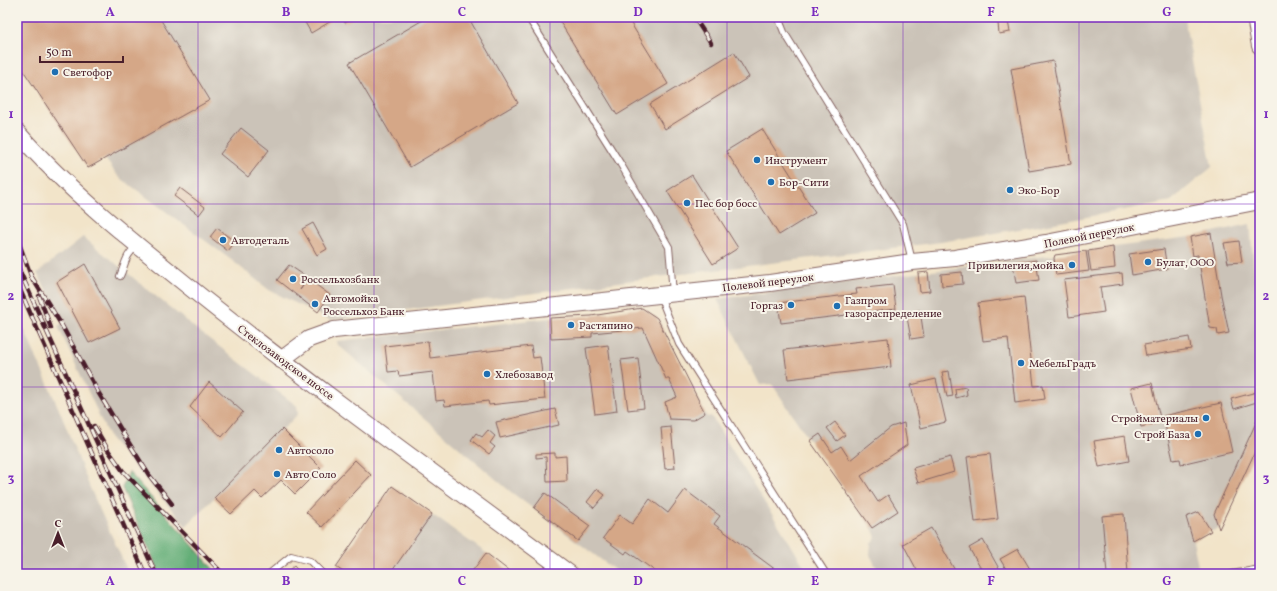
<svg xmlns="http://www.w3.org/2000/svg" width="1277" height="591" font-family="Vollkorn,serif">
<rect width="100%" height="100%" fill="#f7f3e8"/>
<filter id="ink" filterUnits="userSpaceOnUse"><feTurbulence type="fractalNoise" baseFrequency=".025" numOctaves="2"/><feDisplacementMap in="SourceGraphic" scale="8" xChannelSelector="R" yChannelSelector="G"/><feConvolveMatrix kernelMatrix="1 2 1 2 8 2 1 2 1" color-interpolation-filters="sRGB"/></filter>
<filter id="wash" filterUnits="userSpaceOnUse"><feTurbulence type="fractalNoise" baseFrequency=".012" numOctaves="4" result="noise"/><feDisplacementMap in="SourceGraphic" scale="16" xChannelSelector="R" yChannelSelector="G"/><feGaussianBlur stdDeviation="0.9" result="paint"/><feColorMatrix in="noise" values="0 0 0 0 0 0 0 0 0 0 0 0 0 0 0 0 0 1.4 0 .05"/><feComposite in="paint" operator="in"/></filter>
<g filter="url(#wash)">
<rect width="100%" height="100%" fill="#f2e4c9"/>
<g fill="#cbc3b8">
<path d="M17 17H1184L1212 167 1171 201 1055 223 941 242 657 277 330 320 269 290 234 262 118 176 17 39Z"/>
<path d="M1250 224 1260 342V441L1219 529 1211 531 1193 541 1198 566 1156 574H880L870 555 871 543 876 537 872 528 810 441 772 384 760 385 717 299 1055 255 1190 237Z"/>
<path d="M83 237 200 332 297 406 298 414 186 526 109 437 58 326 65 322 37 273Z"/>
<path d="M642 308 657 318 707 417 711 416 809 574H620L511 492 337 344V341L550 318 591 316Z"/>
<path d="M17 313 61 414 90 488 129 574H17Z"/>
<path d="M392 486 486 553 513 574H346L336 567Z"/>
</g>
<path fill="#63ae77" stroke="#566651" d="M129 472 216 572 215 574H160L122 488Z"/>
<g id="blocks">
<g fill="#d5a787">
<path d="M17 17H159L210 100 88 168 17 61Z"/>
<path d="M302 17H338L311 33Z"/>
<path d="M342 17H355L345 23Z"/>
<path d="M428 17H468L518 103 410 167 349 63Z"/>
<path d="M557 17H627L668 84 617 115Z"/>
<path d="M1008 21 1010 32 999 34 998 23Z"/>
<path d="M734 52 749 77 665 129 650 104Z"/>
<path d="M1053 61 1071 164 1029 171 1011 69Z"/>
<path d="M241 128 269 150 248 177 220 154Z"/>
<path d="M762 129 815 213 779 235 726 151Z"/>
<path d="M692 175 738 248 713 264 667 191Z"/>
<path d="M180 188 205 207 199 215 174 196Z"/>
<path d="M313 223 327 249 317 255 302 229Z"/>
<path d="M217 228 235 242 228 251 210 237Z"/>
<path d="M1211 233 1221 295 1229 333 1218 335 1217 329 1210 328 1198 255 1193 256 1190 237Z"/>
<path d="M1239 241 1242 262 1228 263 1224 243Z"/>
<path d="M1113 247 1115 268 1091 271 1088 251Z"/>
<path d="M1164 249 1167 269 1132 275 1129 254Z"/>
<path d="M1086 251 1089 271 1056 275 1054 258 1055 255Z"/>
<path d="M1036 260 1039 280 1016 283 1013 264Z"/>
<path d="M85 264 120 328 89 343 57 282Z"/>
<path d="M289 265 308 278 300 290 308 279 330 295 318 312 277 280Z"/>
<path d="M928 272 930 291 920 292 918 273Z"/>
<path d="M962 272 963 284 942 286 941 274Z"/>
<path d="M1122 273 1123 284 1100 287 1104 312 1069 317 1064 280Z"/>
<path d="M893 285 896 309 781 323 778 303 857 294 856 289Z"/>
<path d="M1024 297 1034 386 1043 385 1045 399 1015 403 1008 338 983 341 978 303Z"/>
<path d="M642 308 657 318 705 413 693 420 669 419 665 402 677 397 669 379H666L643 328 592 333V337L551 339 550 318 591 316Z"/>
<path d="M920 310 924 337 911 339 906 312Z"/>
<path d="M1189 337 1191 349 1146 356 1144 345Z"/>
<path d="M888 338 891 367 788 379 784 350Z"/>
<path d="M428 341 430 358 531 346 533 358 540 357 545 399 489 405 488 401 445 406 444 400 436 401 433 372 399 376 398 371 388 372 385 346Z"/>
<path d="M608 345 617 411 595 414 586 348Z"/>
<path d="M638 358 644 408 628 410 621 360Z"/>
<path d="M949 371 953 396 947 397 942 372Z"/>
<path d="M936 379 946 422 921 428 911 385Z"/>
<path d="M209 382 243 412 222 437 190 407Z"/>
<path d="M1152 383 1161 422 1141 427 1131 388Z"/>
<path d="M966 387 967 395 956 398 955 389Z"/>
<path d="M1260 391V401L1234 409 1231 399Z"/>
<path d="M1221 403 1232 452 1181 464 1180 459 1173 460 1163 416Z"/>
<path d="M555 409 559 425 500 438 496 422Z"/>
<path d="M1260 414V441L1219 529 1214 514Z"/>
<path d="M835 422 845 435 837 441 827 428Z"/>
<path d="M904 423 907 445 861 476 878 502 888 495 898 511 872 528 810 441 820 434 832 452 841 446 850 460 891 427Z"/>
<path d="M671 427 675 468 665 469 661 428Z"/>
<path d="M282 429 321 468 295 494 281 480 262 498 255 491 231 514 214 498Z"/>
<path d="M488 430 495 436 490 443 495 447 489 454 471 440 476 433 482 437Z"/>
<path d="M1125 436 1129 461 1099 467 1094 441Z"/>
<path d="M555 453V457L566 456 567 481 547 482 546 457 536 458V454Z"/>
<path d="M990 454 998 519 975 522 967 457Z"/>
<path d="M950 457 954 472 918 483 913 468Z"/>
<path d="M355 460 371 475 322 527 306 512Z"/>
<path d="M392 486 432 514 390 574H346L336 567Z"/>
<path d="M597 489 605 495 594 508 587 502Z"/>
<path d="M685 490 720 516 714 524 776 570 772 574H659L627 551 625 554 603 538 620 515 632 524 650 499 668 513Z"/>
<path d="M545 493 590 526 578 541 534 508Z"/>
<path d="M1199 512 1211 531 1193 541 1186 517Z"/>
<path d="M1124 514 1128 574H1107L1102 516Z"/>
<path d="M931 528 957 574H919L903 544Z"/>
<path d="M983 540 1002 574H984L969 548Z"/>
<path d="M1018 549 1033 574H1009L1000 559Z"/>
<path d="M486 553 513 574H470Z"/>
<path d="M294 566 301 574H284Z"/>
</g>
</g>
</g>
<g filter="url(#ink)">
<use href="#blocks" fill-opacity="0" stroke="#856462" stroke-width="1"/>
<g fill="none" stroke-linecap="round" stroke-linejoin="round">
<g stroke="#856462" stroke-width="8">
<g id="lane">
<path d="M528 17 620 163 669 247 673 293"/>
<path d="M778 17 784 32 903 224 912 261"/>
<path d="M120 276C123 270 124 264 127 258 129 253 134 249 137 245"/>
<path d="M660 296 679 344 826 574"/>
<path d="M269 574 291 556 310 561 323 574"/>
<path d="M1232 574 1260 569"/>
</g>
</g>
<g stroke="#856462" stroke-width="18">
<g id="secondary">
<path d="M1255 17 1260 46"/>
<path d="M17 132C73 196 142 249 208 302 326 396 449 484 570 574"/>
<path d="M281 360 309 339 334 330 770 283 912 262 955 258 1046 243 1260 201"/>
</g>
</g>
<use href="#lane" stroke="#fff" stroke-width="6"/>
<use href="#secondary" stroke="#fff" stroke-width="16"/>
<g stroke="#4a1f2b" stroke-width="4.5">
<g id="rail">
<path d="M694 17 711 43"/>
<path d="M17 238 33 281"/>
<path d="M17 265 156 574"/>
<path d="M31 276 61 324 98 392 132 448 149 475 172 504"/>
<path d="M17 283 145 574"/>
<path d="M39 296 51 328"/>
<path d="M94 426 108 450 123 471 223 574"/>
</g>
</g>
<use href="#rail" stroke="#f7f3e8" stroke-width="3" stroke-dasharray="9" stroke-linecap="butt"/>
</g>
</g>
<path fill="none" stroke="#7b2cbf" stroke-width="1" stroke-opacity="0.55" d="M198 17V574M374 17V574M550 17V574M727 17V574M903 17V574M1079 17V574M17 204H1260M17 387H1260"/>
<g fill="#1f6fb2" stroke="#f7f3e8" stroke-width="1.5">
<circle cx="55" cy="72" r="4"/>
<circle cx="757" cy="160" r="4"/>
<circle cx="771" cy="182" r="4"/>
<circle cx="1010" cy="190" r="4"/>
<circle cx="687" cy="203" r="4"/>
<circle cx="223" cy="240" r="4"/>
<circle cx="1148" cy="262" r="4"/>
<circle cx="1072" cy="265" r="4"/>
<circle cx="293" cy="279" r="4"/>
<circle cx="315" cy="304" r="4"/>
<circle cx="791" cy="305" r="4"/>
<circle cx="837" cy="306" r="4"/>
<circle cx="571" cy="325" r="4"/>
<circle cx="1021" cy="363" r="4"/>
<circle cx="487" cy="374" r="4"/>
<circle cx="1206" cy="418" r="4"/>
<circle cx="1198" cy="434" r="4"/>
<circle cx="279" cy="450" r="4"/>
<circle cx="277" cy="474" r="4"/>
</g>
<g text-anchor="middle" stroke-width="4" stroke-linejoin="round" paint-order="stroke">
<g font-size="11" fill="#4a1f2b" stroke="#f7f3e8" text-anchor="start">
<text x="63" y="76">Светофор</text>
<text x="765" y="164">Инструмент</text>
<text x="779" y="186">Бор-Сити</text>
<text x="1018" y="194">Эко-Бор</text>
<text x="695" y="207">Пес бор босс</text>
<text x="231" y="244">Автодеталь</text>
<text x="1156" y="266">Булат, ООО</text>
<text x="1064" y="269" text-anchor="end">Привилегия,мойка</text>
<text x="301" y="283">Россельхозбанк</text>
<text x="323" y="302">Автомойка<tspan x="323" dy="13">Россельхоз Банк</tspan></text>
<text x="845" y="304">Газпром<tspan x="845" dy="13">газораспределение</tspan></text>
<text x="783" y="309" text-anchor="end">Горгаз</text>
<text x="579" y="329">Растяпино</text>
<text x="1029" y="367">МебельГрадъ</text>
<text x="495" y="378">Хлебозавод</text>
<text x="1198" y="422" text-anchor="end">Стройматериалы</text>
<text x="1190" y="438" text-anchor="end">Строй База</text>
<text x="287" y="454">Автосоло</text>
<text x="285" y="478">Авто Соло</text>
</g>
<g font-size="11" fill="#4a1f2b" stroke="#f7f3e8">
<text transform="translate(1089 235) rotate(-11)" y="4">Полевой переулок</text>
<text transform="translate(768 282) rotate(-7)" y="4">Полевой переулок</text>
<text transform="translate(286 362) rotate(37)" y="4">Стеклозаводское шоссе</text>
</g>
</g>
<rect width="1277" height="591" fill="none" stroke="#f7f3e8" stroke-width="44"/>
<g transform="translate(58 533)" stroke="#f7f3e8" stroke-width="3" paint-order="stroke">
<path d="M0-3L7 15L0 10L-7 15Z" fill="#4a1f2b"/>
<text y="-6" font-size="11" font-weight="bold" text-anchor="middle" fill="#4a1f2b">С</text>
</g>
<path d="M40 56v6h83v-6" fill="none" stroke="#4a1f2b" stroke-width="2"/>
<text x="46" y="56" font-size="12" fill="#4a1f2b" stroke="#f7f3e8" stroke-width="3" paint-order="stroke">50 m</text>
<rect x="22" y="22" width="1233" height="547" fill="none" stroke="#7b2cbf" stroke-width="1.5"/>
<g font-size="13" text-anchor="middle" font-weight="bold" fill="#7b2cbf">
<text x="110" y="16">A</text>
<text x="286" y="16">B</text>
<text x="462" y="16">C</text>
<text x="638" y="16">D</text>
<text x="815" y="16">E</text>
<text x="991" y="16">F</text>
<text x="1167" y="16">G</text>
<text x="11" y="118">1</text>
<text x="1266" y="118">1</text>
<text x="11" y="300">2</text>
<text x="1266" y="300">2</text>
<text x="11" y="482">3</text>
<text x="1266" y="482">3</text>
<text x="110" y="585">A</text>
<text x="286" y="585">B</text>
<text x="462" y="585">C</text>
<text x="638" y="585">D</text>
<text x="815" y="585">E</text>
<text x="991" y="585">F</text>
<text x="1167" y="585">G</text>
</g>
</svg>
